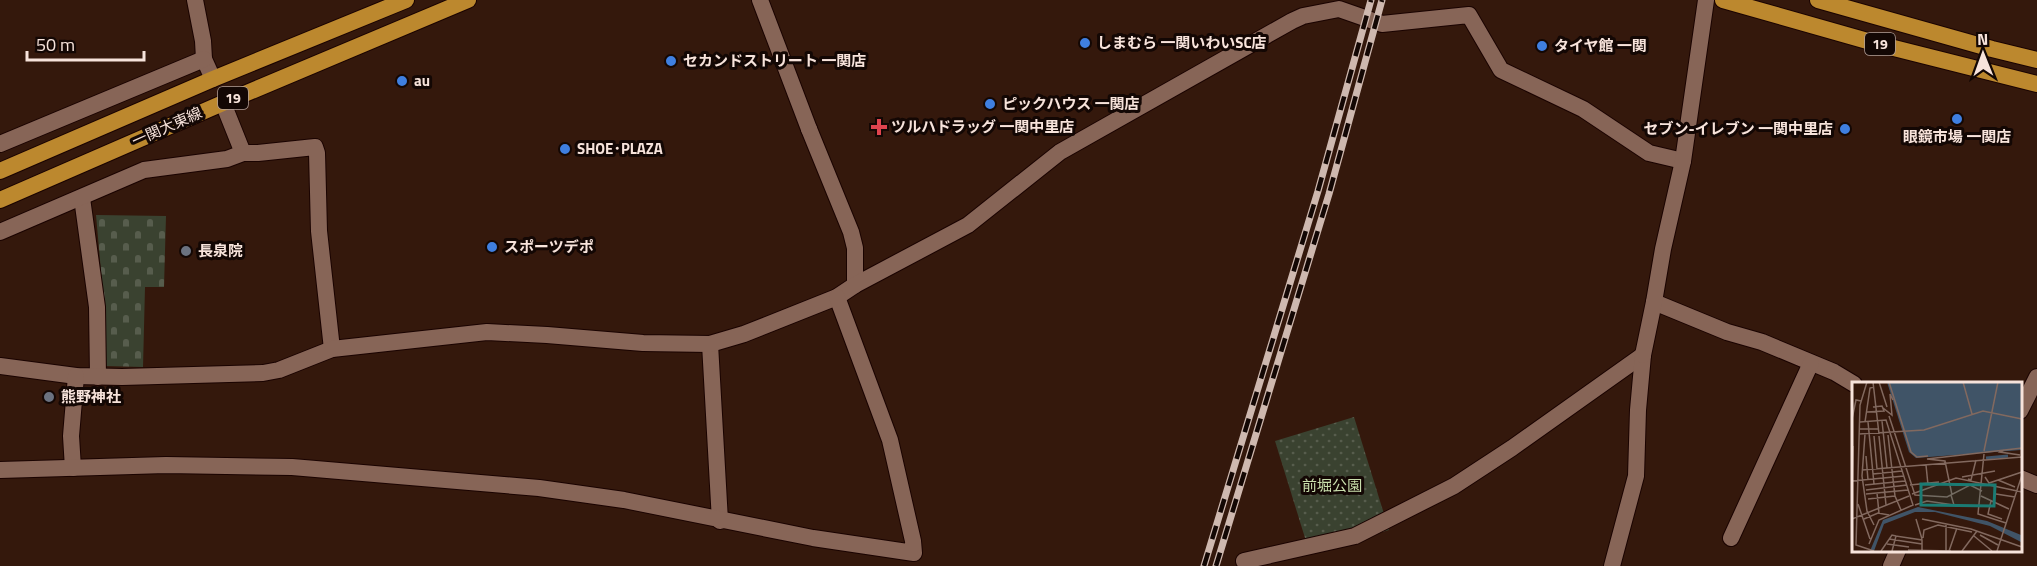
<svg xmlns="http://www.w3.org/2000/svg" width="2037" height="566" font-family="'Titillium Web','Noto Sans JP',sans-serif">
<defs>
<pattern id="cemetery-stones" width="16" height="16" patternUnits="userSpaceOnUse" patternTransform="scale(1.5)"><rect width="16" height="16" fill="#3a4230"/><path d="M2 7V4a2 2 0 0 1 4 0v3zM10 15v-3a2 2 0 0 1 4 0v3z" fill="#575d4d"/></pattern>
<pattern id="park-dots" width="8" height="8" patternUnits="userSpaceOnUse" patternTransform="scale(1.5)"><rect width="8" height="8" fill="#3a4230"/><path d="M2 2h.1M6 6h.1" fill="none" stroke="#575d4d" stroke-width="1.8" stroke-linecap="round"/></pattern>
</defs>
<rect width="100%" height="100%" fill="#34180c"/>
<path fill="url(#cemetery-stones)" d="M96 215 166 216 164 287H145L143 367 105 366 104 305Z"/>
<path fill="url(#park-dots)" d="M1354 417 1389 530 1310 554 1275 441Z"/>
<g fill="none" stroke-linecap="round" stroke-linejoin="round">
<g stroke="#1a0300" stroke-width="18">
<g id="minor">
<path d="M195 0 203 41 204 59 213 79"/>
<path d="M223 103 243 153"/>
<path d="M809 129 851 232 855 248V285"/>
<path d="M0 144 204 59"/>
<path d="M82 198 97 307 98 377"/>
<path d="M0 232 144 170 227 159 243 153H258L315 147 317 153 319 231 332 349"/>
<path d="M1654 302 1727 332 1762 342 1834 372 1854 384"/>
<path d="M710 344 720 521"/>
<path d="M0 366 76 376 122 377 263 373 279 370 332 349 487 332 547 335 643 343 710 344 744 334 837 297 855 285 968 225 1060 152 1292 21 1303 16 1339 9 1382 24 1469 15 1501 70 1583 109 1649 153 1683 161"/>
<path d="M2020 411 2037 377"/>
<path d="M73 468 71 436 76 376"/>
<path d="M0 470 166 465 292 467 539 488 624 500 813 538 914 553 913 541 890 440 837 297"/>
<path d="M2020 478 2037 485"/>
<path d="M1731 538 1811 363"/>
<path d="M1244 561 1355 536 1454 486 1512 448 1643 355"/>
<path d="M1612 566 1636 476 1638 410 1643 355"/>
<path d="M1891 566 1898 550"/>
</g>
</g>
<g stroke="#1a0300" stroke-width="18">
<g id="tertiary">
<path d="M760 0 809 129"/>
<path d="M1643 355 1654 302 1663 249 1683 161 1706 0"/>
</g>
</g>
<g stroke="#1a0300" stroke-width="18">
<g id="primary">
<path d="M1723 0 1878 44 2037 84"/>
<path d="M1818 0 1992 49 2037 60"/>
<path d="M0 171 213 79 406 0"/>
<path d="M0 200 223 103 468 0"/>
</g>
</g>
<use href="#minor" stroke="#876557" stroke-width="16"/>
<use href="#tertiary" stroke="#876557" stroke-width="16"/>
<use href="#primary" stroke="#bc882e" stroke-width="16"/>
<g stroke="#ceb8af" stroke-width="7">
<g id="rail">
<path d="M1204 566 1318 191 1371 0"/>
<path d="M1216 566 1329 194 1382 0"/>
</g>
</g>
<use href="#rail" stroke="#130704" stroke-width="4.5" stroke-dasharray="14" stroke-linecap="butt"/>
</g>
<g fill="#3f7fe0" stroke="#130704" stroke-width="2">
<circle cx="1085" cy="43" r="6"/>
<circle cx="1542" cy="46" r="6"/>
<circle cx="671" cy="61" r="6"/>
<circle cx="402" cy="81" r="6"/>
<circle cx="990" cy="104" r="6"/>
<circle cx="1957" cy="119" r="6"/>
<circle cx="1845" cy="129" r="6"/>
<circle cx="565" cy="149" r="6"/>
<circle cx="492" cy="247" r="6"/>
</g>
<path fill="#e0444e" stroke="#130704" stroke-width="2" d="M876 118h6v6h6v6h-6v6h-6v-6h-6v-6h6z"/>
<g fill="#6b7280" stroke="#130704" stroke-width="2">
<circle cx="186" cy="251" r="6"/>
<circle cx="49" cy="397" r="6"/>
</g>
<g text-anchor="middle" stroke-width="6" stroke-linejoin="round" paint-order="stroke">
<g fill="#130704" stroke="#b3a19a" stroke-width="1.5">
<rect x="1865" y="33" width="30" height="22" rx="4.5"/>
<rect x="218" y="87" width="30" height="22" rx="4.5"/>
</g>
<g font-size="14" font-weight="bold" fill="#f7e3db">
<text x="1880" y="49">19</text>
<text x="233" y="103">19</text>
</g>
<g font-size="15" font-weight="bold" fill="#f7e3db" stroke="#130704" text-anchor="start">
<text x="1097" y="48">しまむら 一関いわいSC店</text>
<text x="1554" y="51">タイヤ館 一関</text>
<text x="683" y="66">セカンドストリート 一関店</text>
<text x="414" y="86">au</text>
<text x="1002" y="109">ピックハウス 一関店</text>
<text x="891" y="132">ツルハドラッグ 一関中里店</text>
<text x="1833" y="134" text-anchor="end">セブン-イレブン 一関中里店</text>
<text x="1957" y="142" text-anchor="middle">眼鏡市場 一関店</text>
<text x="577" y="154">SHOE･PLAZA</text>
<text x="504" y="252">スポーツデポ</text>
<text x="198" y="256">長泉院</text>
<text x="61" y="402">熊野神社</text>
</g>
<g font-size="15" fill="#f7e3db" stroke="#130704">
<text transform="translate(167 127) rotate(-24)" y="5">一関大東線</text>
</g>
<g font-size="15" fill="#c9dfad" stroke="#130704">
<text x="1332" y="491">前堀公園</text>
</g>
</g>
<g transform="translate(1852 382)">
<rect width="170" height="170" fill="#34180c"/>
<path d="M35 0H169V68L64 76 57 70ZM66 125 135 139 169 153V160L138 144 83 130H63L32 142 22 169H18L31 138Z" fill="#405467"/>
<path fill="none" stroke="#405467" stroke-width="3" d="M134 76 156 74"/>
<path fill="none" stroke="#82695f" stroke-width="1.5" d="M15 0 8 23 4 163 22 169M21 0 27 52M27 0 35 25M37 0 59 70 65 75 76 74M111 0 120 32M31 26 40 33 38 12 41 18M15 30 32 29 30 24 21 25M37 34 63 113 95 115 118 103 130 109M0 37 4 18 9 19M30 39 35 86M8 40 34 38 61 123 27 138 17 162M13 40 18 6 22 5M16 40 22 102M7 47H26M7 52 72 48 131 29 170 37M13 52 10 94 15 129 22 143M36 53 43 114 49 128M22 54 25 87M27 54 34 123M152 68 148 70 168 73M132 69 146 0M132 72 126 132 154 141M14 74 16 98M74 83 76 103M10 88 170 75M21 92 50 89M110 95 143 89M133 95 137 101 170 90M116 97 119 98 124 78M146 98 163 105M0 99 52 94M13 103 53 99M58 103 87 100M14 108 55 103M0 111 1 64M25 111 27 131M14 112 56 108M60 112 104 96 170 110M144 112 163 115M100 113 93 79 75 77 170 66M129 114 157 127M16 117 43 114M139 119 136 132 150 137M6 122 18 157M63 123 75 119 102 123 99 113M0 137 57 114M12 137 26 131 37 133M64 137 70 157M70 137 119 147 170 165M128 153 146 163M122 154 140 169M71 156 72 148 86 143 120 150M37 157 70 162M35 162 57 165M56 168 99 169M29 169 40 153 44 154M40 169 44 154 70 158V169M94 169V143M97 169 105 146M110 169 125 149M145 169 170 93"/>
<path fill="#1b7b73" fill-opacity="0.15" stroke="#1b7b73" stroke-width="3" d="M69 102 143 103 142 124 69 123Z"/>
<rect width="170" height="170" fill="none" stroke="#f7e3db" stroke-width="3"/>
</g>
<g transform="translate(1983 54) rotate(359)" stroke="#130704" stroke-width="4.5" paint-order="stroke">
<path d="M0-4.5L10 22L0 15L-10 22Z" fill="#f7e3db"/>
<text y="-9" font-size="16" font-weight="bold" text-anchor="middle" fill="#f7e3db">N</text>
</g>
<path d="M27 51v9h117v-9" fill="none" stroke="#f7e3db" stroke-width="3"/>
<text x="36" y="51" font-size="18" fill="#f7e3db" stroke="#130704" stroke-width="4.5" paint-order="stroke">50 m</text>
</svg>
